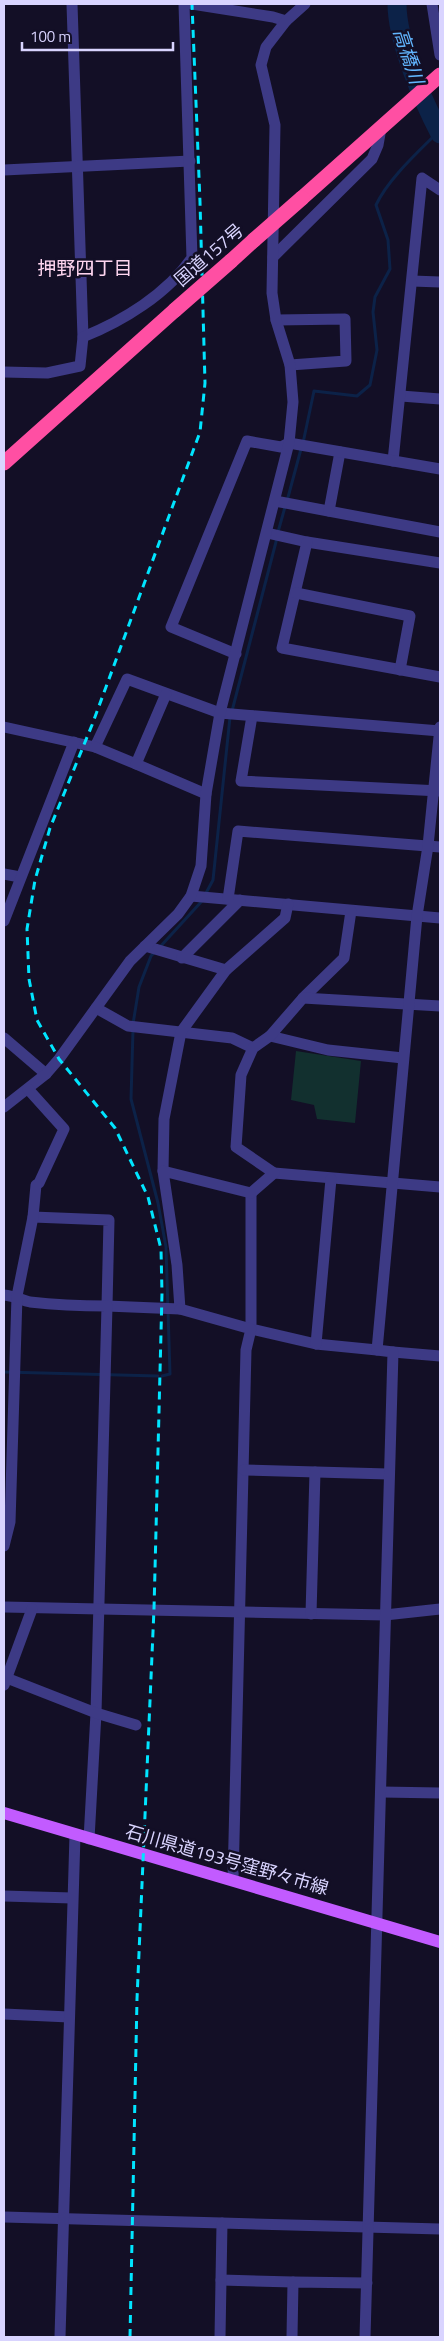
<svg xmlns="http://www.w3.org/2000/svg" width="444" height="2341" font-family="'Titillium Web','Noto Sans JP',sans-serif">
<rect width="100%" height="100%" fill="#130f26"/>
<path fill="#12302f" d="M296 1051 361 1061 355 1123 317 1119 314 1105 291 1100Z"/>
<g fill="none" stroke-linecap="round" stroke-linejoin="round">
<g stroke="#0c2248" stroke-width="3">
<path d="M303 443 314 391 357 396 370 385 377 350 373 312 375 297 390 269 388 240 376 205C388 179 418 152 439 131"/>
<path d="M287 501 301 449"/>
<path d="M278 532 285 507"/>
<path d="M232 711 277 538"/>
<path d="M205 895 213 880 230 717"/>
<path d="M159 948 202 901"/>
<path d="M133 1024 139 987 151 956 155 952"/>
<path d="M133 1030 131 1099 158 1203 166 1247 170 1374 162 1376"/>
<path d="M4 1372 158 1376"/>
</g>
<path stroke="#0c2248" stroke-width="19" d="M397 4C397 41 423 101 440 134"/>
<g stroke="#3d3a85" stroke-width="11">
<path d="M72 4 83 337"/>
<path d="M192 4 273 17 286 21"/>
<path d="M432 4 440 55"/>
<path d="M4 170 190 161"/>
<path d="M273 257 372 159 378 145 381 128"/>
<path d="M412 281 440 282"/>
<path d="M276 320 345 319 346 361 290 365"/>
<path d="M4 372 47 373 80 366 83 337C123 321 167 294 192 258L184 4"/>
<path d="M401 396 440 399"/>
<path d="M393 461 422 178 440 190"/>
<path d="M275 501 440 532"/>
<path d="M329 511 340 452"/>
<path d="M267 533 307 542 440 563"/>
<path d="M307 542 282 648 440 677"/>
<path d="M296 593 410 616 400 670"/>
<path d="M236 654 171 627 247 441 281 447 289 443 440 469"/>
<path d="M252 716 241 781 440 791"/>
<path d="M4 727 95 747 127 679 220 713 440 731"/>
<path d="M95 747 136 764 166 694"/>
<path d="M136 764 206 794"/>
<path d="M4 874 20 877"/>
<path d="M191 896 440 918"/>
<path d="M228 899 238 831 440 847"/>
<path d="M4 921 74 742"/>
<path d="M145 946 226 970"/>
<path d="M182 958 240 900"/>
<path d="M303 998 344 958 351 911"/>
<path d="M96 1008 128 1026 232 1038 253 1048"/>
<path d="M270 1036 328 1050 403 1058"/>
<path d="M4 1038 46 1074"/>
<path d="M4 1107 46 1074 59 1059 130 961 178 914 191 896 201 866 206 794 220 713 289 443 293 402 290 365 276 320 272 293 275 125 261 65 266 47 286 21 305 4"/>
<path d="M163 1171 164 1119 181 1032 226 970 285 918 288 904"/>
<path d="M274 1173 440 1187"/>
<path d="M251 1193V1329L316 1344 377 1350"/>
<path d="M33 1217 109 1220 107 1306 180 1309 177 1265 163 1171 251 1193 274 1173 236 1147 241 1075 253 1048 270 1036 303 998 440 1006"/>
<path d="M4 1295C15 1296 21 1300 30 1302 56 1305 81 1306 107 1306L96 1713 89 1839"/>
<path d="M180 1309 251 1329 246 1350 233 1880"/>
<path d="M316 1344 331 1179"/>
<path d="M393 1352 440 1356"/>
<path d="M244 1470 388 1474"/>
<path d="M4 1546 10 1522 17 1296 33 1217 36 1185 39 1183 64 1129 28 1089"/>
<path d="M4 1607 385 1615 440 1609"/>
<path d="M311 1614 315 1472"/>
<path d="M4 1677 96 1713 136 1725"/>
<path d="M4 1685 32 1609"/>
<path d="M382 1792 440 1793"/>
<path d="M4 1896 72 1898"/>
<path d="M4 2014 69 2017"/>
<path d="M4 2217 222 2223"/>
<path d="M221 2280 293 2282"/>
<path d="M60 2337 75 1835"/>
<path d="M220 2337 222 2223 440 2229"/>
<path d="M292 2337 293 2282 367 2283"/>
<path d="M365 2337 393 1352 377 1350 417 916 428 846 440 727"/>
</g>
<path stroke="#c25bff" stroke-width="12" d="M4 1813 440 1942"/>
<g stroke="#ff4fa3" stroke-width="15">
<path d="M302 198 440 75"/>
<path d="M231 261 254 240"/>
<path d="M4 463 175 310"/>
</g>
<path stroke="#00e5ff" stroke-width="3" stroke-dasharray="8 6" stroke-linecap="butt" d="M130 2337 137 1999 154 1609 162 1293 161 1249 148 1197 115 1128 59 1059 37 1020 29 979 27 929 35 880 50 828 92 725 200 432 205 383 200 202 192 4"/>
<g stroke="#ff4fa3" stroke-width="15">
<path d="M254 240 302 198"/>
<path d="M175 310 231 261"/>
</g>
</g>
<g text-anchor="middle" stroke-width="5" stroke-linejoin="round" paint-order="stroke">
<g font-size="18" fill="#d9d4ff" stroke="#130f26">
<text transform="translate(209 255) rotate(-41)" y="6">国道157号</text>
<text transform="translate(227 1860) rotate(16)" y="6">石川県道193号窪野々市線</text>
</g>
<g font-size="19" font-style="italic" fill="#62b6ff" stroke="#130f26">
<text transform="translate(409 56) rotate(72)" y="7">高橋川</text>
</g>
<g font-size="19" fill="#ffd6f0" stroke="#130f26">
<text x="85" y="275">押野四丁目</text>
</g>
</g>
<rect width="444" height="2341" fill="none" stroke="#d9d4ff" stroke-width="10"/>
<path d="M22 42v8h151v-8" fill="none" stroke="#d9d4ff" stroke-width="2.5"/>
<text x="30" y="42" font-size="15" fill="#d9d4ff" stroke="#130f26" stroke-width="4" paint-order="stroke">100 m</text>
</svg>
